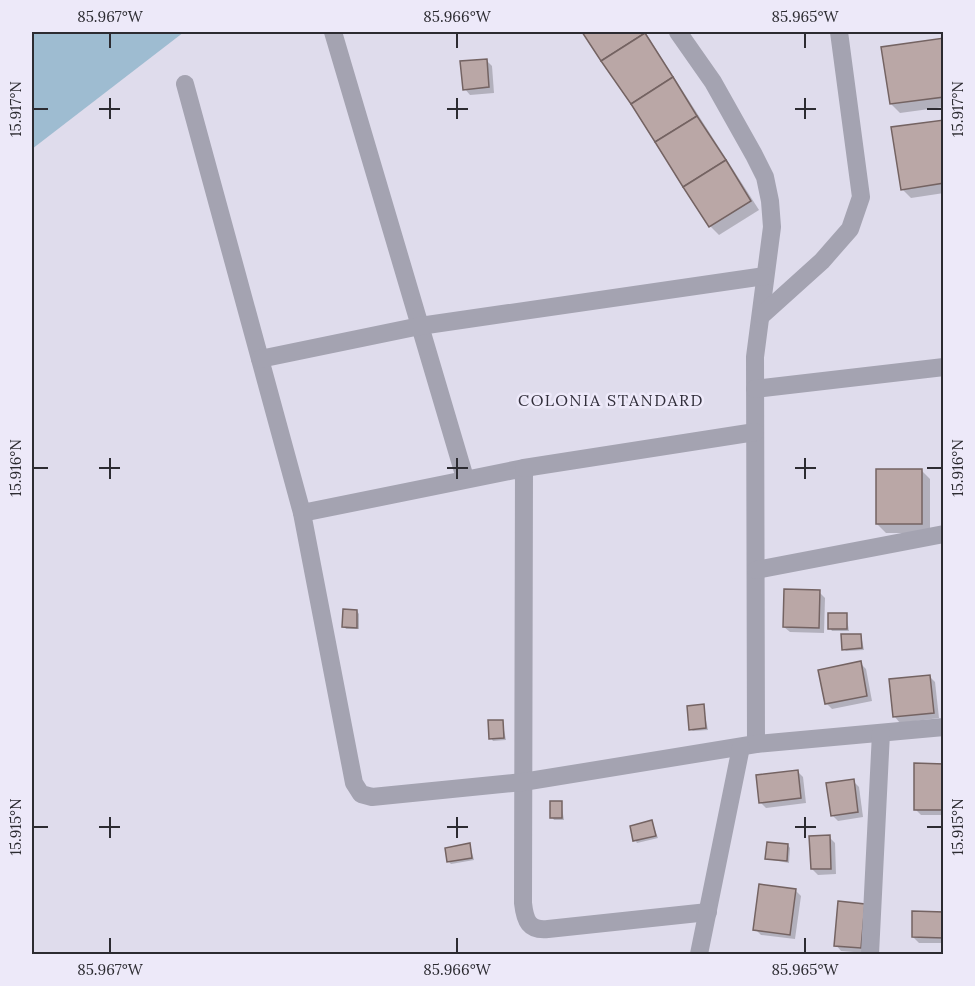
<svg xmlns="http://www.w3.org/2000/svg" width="975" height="986" font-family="Lora,serif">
<rect width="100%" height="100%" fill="#dfdcec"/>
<path fill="#9ebcd1" d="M32 32H184L32 149Z"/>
<g fill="#0003">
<path d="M584 32H645L759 210 719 235 710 226Z"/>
<path d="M944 40V107L900 113 891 104Z"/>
<path d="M486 60 492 66 494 93 470 95 465 89Z"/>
<path d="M944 121V193L911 198 902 189Z"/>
<path d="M921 470 930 479V533H886L877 524Z"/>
<path d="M819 592 825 598 824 633 790 632 784 627Z"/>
<path d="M357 611 359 614V629H346L344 626Z"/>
<path d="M846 614 849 631H832L830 628Z"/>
<path d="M861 635 864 650 846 651 844 649Z"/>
<path d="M860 663 866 669 872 701 832 709 826 703Z"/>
<path d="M930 677 935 682 939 718 900 723 895 717Z"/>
<path d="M703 706 708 730 693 731 690 729Z"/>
<path d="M502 721 506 740 493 741 491 738Z"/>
<path d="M944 765V815H921L915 809Z"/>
<path d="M797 771 803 777 806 803 766 808 760 802Z"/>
<path d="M853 781 859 787 863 817 838 821 832 815Z"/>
<path d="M561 802 564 820H554L552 817Z"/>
<path d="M652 822 658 838 637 843 635 840Z"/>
<path d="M829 837 835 843 836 874 818 875 812 869Z"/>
<path d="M470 845 474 860 451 864 449 862Z"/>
<path d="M788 845 790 848 789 863 767 859Z"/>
<path d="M795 890 801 896 795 939 761 935 755 929Z"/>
<path d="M864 905 867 953 841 951 836 945Z"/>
<path d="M944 914V943H919L913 937Z"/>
</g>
<g fill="#baa7a6" stroke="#746362" stroke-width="1.5">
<path d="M582 32H644L645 33 601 61Z"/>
<path d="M645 33 673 77 631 104 601 61Z"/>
<path d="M944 38V97L890 104 881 47Z"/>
<path d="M487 59 489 87 463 90 460 61Z"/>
<path d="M673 77 697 116 655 142 631 104Z"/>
<path d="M697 116 726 160 683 187 655 142Z"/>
<path d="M944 120V183L901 190 891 127Z"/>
<path d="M726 160 751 201 709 227 683 187Z"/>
<rect x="876" y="469" width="46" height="55"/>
<path d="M784 589 820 590 819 628 783 627Z"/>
<path d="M343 609 357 610V628L342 627Z"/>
<rect x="828" y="613" width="19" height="16"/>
<path d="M841 634H861L862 648 842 650Z"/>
<path d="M861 661 867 696 825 704 818 670Z"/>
<path d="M930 675 934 713 893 717 889 679Z"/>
<path d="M704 704 706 728 689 730 687 706Z"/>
<path d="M488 720H503L504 738 489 739Z"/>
<path d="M914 763 944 764V810H914Z"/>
<path d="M798 770 801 798 759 803 756 775Z"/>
<path d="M854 779 858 812 831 816 826 783Z"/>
<rect x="550" y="801" width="12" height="17"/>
<path d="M652 820 656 836 633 841 630 826Z"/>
<path d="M830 835 831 869H811L809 836Z"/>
<path d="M767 842 788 844 787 861 765 859Z"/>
<path d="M470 843 472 858 447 862 445 848Z"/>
<path d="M759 884 796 889 790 935 753 930Z"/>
<path d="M838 901 865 904 861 948 834 946Z"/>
<path d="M912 911 944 912V938L912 937Z"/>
</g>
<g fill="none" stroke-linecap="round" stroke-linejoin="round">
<g stroke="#a4a3b1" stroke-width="18">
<path d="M333 32 465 478"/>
<path d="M678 32 713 82 754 155 765 177 770 201 772 227 755 357 756 744"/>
<path d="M185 84 302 513 524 468 523 903C525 921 529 931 548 929L708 912"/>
<path d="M762 315 822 261 850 229 861 197 839 32"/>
<path d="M260 359 420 326 765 276"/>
<path d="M755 389 944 367"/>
<path d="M524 468 755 432"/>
<path d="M302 513 354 783 361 794 372 797 523 782 756 744 944 727"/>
<path d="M756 570 944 534"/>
<path d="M699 954 741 747"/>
<path d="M870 954 881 733"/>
</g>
</g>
<path fill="none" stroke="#2c2b31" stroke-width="2" d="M110 33V48M457 33V48M805 33V48M110 98V119M457 98V119M805 98V119M33 109H48M99 109H120M447 109H468M795 109H816M927 109H942M110 458V479M457 458V479M805 458V479M33 468H48M99 468H120M447 468H468M795 468H816M927 468H942M110 817V838M457 817V838M805 817V838M33 827H48M99 827H120M447 827H468M795 827H816M927 827H942M110 938V953M457 938V953M805 938V953"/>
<g text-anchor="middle" stroke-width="5" stroke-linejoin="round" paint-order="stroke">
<g font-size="16" letter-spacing="1.5" fill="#312e3a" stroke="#ede9f9">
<text x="611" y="406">COLONIA STANDARD</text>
</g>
</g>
<rect width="975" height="986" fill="none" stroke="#ede9f9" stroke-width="66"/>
<rect x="33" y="33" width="909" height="920" fill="none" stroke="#2c2b31" stroke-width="2"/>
<g font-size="15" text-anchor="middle" fill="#2c2b31">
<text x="110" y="22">85.967°W</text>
<text x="457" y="22">85.966°W</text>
<text x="805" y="22">85.965°W</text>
<text transform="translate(16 109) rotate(-90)" y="5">15.917°N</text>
<text transform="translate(958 109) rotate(-90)" y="5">15.917°N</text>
<text transform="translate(16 468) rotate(-90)" y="5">15.916°N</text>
<text transform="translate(958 468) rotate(-90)" y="5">15.916°N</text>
<text transform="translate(16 827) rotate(-90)" y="5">15.915°N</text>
<text transform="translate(958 827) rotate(-90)" y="5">15.915°N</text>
<text x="110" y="975">85.967°W</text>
<text x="457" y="975">85.966°W</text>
<text x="805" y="975">85.965°W</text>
</g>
</svg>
